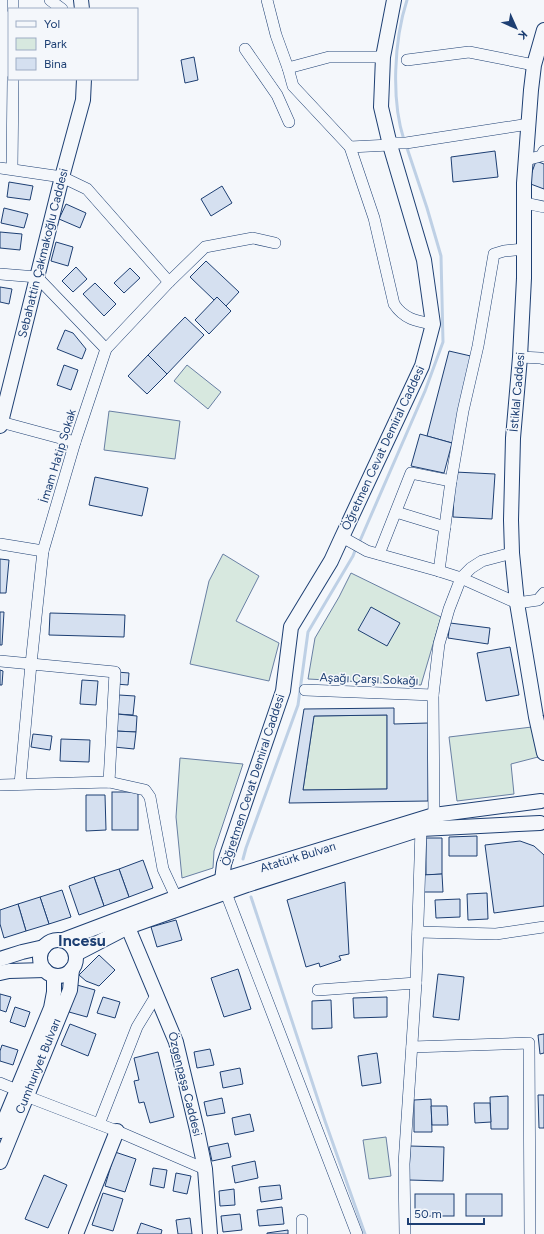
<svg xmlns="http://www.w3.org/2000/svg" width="544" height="1234" font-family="Figtree,sans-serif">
<rect width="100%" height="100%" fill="#f4f7fb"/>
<g fill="#d7e8df" stroke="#687fa3">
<path d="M187 365 221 392 208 409 174 381Z"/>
<path d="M109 411 180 421 175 459 104 450Z"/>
<path d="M223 554 259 576 236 621 279 643 269 681 190 664 209 581Z"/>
<path d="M351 573 441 617 421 685 308 679 315 638 339 597Z"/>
<path d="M387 715V789L303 790 314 716Z"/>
<path d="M532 727 538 757 511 764 514 794 457 801 449 737Z"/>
<path d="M180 758 243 764 214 851 213 868 182 878 176 817Z"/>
<path d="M386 1137 391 1176 369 1179 363 1140Z"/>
</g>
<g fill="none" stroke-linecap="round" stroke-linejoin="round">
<g stroke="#bed0e5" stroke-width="3">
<path d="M404 140C391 100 394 40 407 0"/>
<path d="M359 543 425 391 443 342 441 256 427 208 406 145"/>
<path d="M243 859 246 848 298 705 308 632 353 556 356 548"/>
<path d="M251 897 325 1121 365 1234"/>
</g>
</g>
<g fill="#d5e0f0" stroke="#1d3f73" fill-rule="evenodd">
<path d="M194 57 198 80 185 83 181 60Z"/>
<path d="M495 151 498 177 453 182 451 157Z"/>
<path d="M536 161 544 164V189L528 183Z"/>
<path d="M9 182 33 186 30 200 7 197Z"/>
<path d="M222 186 232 203 211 216 201 199Z"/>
<path d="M66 204 86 213 80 228 59 219Z"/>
<path d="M4 208 28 214 24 228 1 223Z"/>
<path d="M0 232 22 234 20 250 0 248Z"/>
<path d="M56 242 73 247 68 266 51 261Z"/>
<path d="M206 261 239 292 226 306 217 297 214 300 190 277Z"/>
<path d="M76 267 87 279 73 292 62 281Z"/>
<path d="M130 268 140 278 124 293 114 283Z"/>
<path d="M95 283 116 304 104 316 83 294Z"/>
<path d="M0 287 12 289 9 304 0 302Z"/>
<path d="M217 297 231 311 209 334 195 320Z"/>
<path d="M185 317 204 335 167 374 148 355Z"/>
<path d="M65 330 73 333 86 349 82 359 57 349Z"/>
<path d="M449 351 475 357 452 443 427 436Z"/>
<path d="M148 355 167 374 147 394 128 376Z"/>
<path d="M64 365 78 370 71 390 57 385Z"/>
<path d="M420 434 452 443 444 473 411 466Z"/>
<path d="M455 472 495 474 492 519 453 517Z"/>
<path d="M95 477 148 488 142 516 89 505Z"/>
<path d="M0 559 9 560 6 593H0Z"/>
<path d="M371 607 400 623 387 646 358 630Z"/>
<path d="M0 612H4L2 645H0Z"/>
<path d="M50 613 125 615 124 637 49 635Z"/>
<path d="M450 623 490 628 488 644 448 638Z"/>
<path d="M510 647 519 695 486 701 477 653Z"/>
<path d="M0 670 3 671 2 685H0Z"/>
<path d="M117 672 129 673 128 685 116 684Z"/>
<path d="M82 680 98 681 96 705 80 704Z"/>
<path d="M119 695 135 696 133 715 117 714Z"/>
<path d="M394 708V724L428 723V801L289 803 304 709ZM387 715V789L303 790 314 716Z"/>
<path d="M117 714 137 716 136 732 115 731Z"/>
<path d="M115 731 136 732 134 749 114 747Z"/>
<path d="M33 734 52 736 50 750 31 747Z"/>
<path d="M61 739 90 740 89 762 60 761Z"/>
<rect x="112" y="792" width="26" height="38"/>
<path d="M86 795H105L106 830 86 831Z"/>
<path d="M477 836V856H449V837Z"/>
<path d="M426 838H442V874L426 875Z"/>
<path d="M520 841 534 846 544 855V906L494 913 485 845Z"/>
<path d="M143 860 153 888 129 897 119 869Z"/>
<path d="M119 869 129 897 104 906 94 877Z"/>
<path d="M442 874 443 892H423L422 875Z"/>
<path d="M94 877 104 906 79 915 69 886Z"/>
<path d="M345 882 349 954 339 956 341 960 320 967 319 963 306 967 287 900Z"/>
<path d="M62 890 71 917 49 924 40 897Z"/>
<path d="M487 893 488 919 468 920 467 894Z"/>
<path d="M40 897 49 924 26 931 18 904Z"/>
<path d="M460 899V917L436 918 435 900Z"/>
<path d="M18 904 26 931 4 938 0 924V910Z"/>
<path d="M176 920 182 940 157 947 151 927Z"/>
<path d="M99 955 115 970 99 986 86 981 79 975Z"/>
<path d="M238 969 251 1009 224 1017 211 978Z"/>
<path d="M438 974 464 977 459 1020 433 1017Z"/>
<path d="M77 985 95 990 87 1017 69 1012Z"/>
<path d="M0 994 11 997 6 1012 0 1010Z"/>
<path d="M103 997 120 1002 115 1018 97 1013Z"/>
<path d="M387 997V1017L354 1018 353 998Z"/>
<path d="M331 1000 332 1028 312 1029V1001Z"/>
<path d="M15 1007 30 1012 25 1027 10 1022Z"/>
<path d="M70 1024 96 1034 88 1056 61 1045Z"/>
<path d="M544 1034V1053L540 1054 538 1035Z"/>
<path d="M2 1045 18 1050 13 1065 0 1061V1051Z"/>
<path d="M210 1049 214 1065 197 1068 194 1052Z"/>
<path d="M158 1052 174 1117 150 1123 144 1102 139 1103 134 1081 139 1080 134 1058Z"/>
<path d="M377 1053 381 1083 362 1086 358 1056Z"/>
<path d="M240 1068 243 1084 223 1088 220 1072Z"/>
<path d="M538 1095H544V1128H539Z"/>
<path d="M508 1096V1129H491L490 1097Z"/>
<path d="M222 1098 225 1113 207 1116 204 1102Z"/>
<path d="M431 1099 432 1132H414V1100Z"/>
<path d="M474 1103H490L491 1122 475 1123Z"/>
<path d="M431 1106H447L448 1125H432Z"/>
<path d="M250 1114 254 1131 235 1135 232 1118Z"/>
<path d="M228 1143 231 1157 212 1161 209 1147Z"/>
<path d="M410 1146 444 1147 443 1181 409 1180Z"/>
<path d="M115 1152 136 1159 125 1192 105 1186Z"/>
<path d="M255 1161 258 1178 235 1183 232 1166Z"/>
<path d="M153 1168 167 1170 164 1188 150 1185Z"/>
<path d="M176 1173 191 1176 187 1194 173 1191Z"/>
<path d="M44 1175 67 1185 48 1228 25 1219Z"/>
<path d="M280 1185 282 1199 261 1202 259 1187Z"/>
<path d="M234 1189 235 1205 220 1206 219 1191Z"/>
<path d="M103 1193 123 1199 113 1231 92 1225Z"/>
<rect x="415" y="1194" width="39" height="22"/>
<rect x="466" y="1194" width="36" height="22"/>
<path d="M282 1207 284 1224 259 1226 257 1210Z"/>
<path d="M240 1214 242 1230 223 1232 221 1216Z"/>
<path d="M190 1218 192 1234H178L176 1220Z"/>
<path d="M141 1223 162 1230 161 1234H137Z"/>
<path d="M288 1230V1234H267V1233Z"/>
</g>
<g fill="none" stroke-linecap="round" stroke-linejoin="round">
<g stroke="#1d3f73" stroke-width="12">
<g id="minor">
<path d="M50 0 62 9"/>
<path d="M267 0 276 35 288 68 293 86 350 147 374 218 394 304C404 319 416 321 433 324"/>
<path d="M13 9V0"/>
<path d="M245 49 277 95 289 122"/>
<path d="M407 60 469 52 534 65"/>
<path d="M288 68 329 57H383"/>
<path d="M350 147 390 145 395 143H406L529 124"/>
<path d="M526 160 541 156 544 151"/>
<path d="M0 168 62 177 87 189 169 282"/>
<path d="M12 169 13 79"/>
<path d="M525 203 544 207"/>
<path d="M0 274 37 277 106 349"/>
<path d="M520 357 540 358 544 359"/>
<path d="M1 422 75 442"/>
<path d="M396 512 445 527"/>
<path d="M342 537 367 551 439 571 461 578 517 603 538 600 544 593"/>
<path d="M0 544 43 551"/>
<path d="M379 554 411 473 451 481"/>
<path d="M439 571 451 481 463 411 478 346 494 254 504 251 524 249"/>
<path d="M0 661 115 672 109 782"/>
<path d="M305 690 433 695"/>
<path d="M20 784 31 664 43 551 75 442 106 349 169 282 205 247 253 238 275 243"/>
<path d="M0 785 109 782 145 790 150 797 163 869 176 897"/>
<path d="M434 821 433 695 439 644 449 609 461 578 471 568 482 561 512 553"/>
<path d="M226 893 357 1234"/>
<path d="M418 932 496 934 544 927"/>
<path d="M318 990 416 983"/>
<path d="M412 1047 529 1043 530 1234"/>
<path d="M0 1083 17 1090 26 1096 117 1131 205 1169"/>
<path d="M99 1124 137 1027 157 994"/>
<path d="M302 1220V1234"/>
<path d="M405 1234 404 1164 416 983 421 829"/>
</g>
</g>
<g stroke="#1d3f73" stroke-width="16">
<g id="major">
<path d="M81 0 82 9"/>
<path d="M544 30 534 65 531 90 524 183V278L520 357 513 438 511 520 512 553 517 603 536 717 544 753"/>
<path d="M0 426 62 177 83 100 84 79"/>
<path d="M222 880 224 864 283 691 291 627 331 561 342 537 422 366 433 324 424 260 390 145 381 107 383 57 394 0"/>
<path d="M124 918 176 1042 197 1130 205 1169 210 1234"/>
<path d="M63 940 222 880 434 815 541 801"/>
<circle cx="58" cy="958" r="18"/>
<path d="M76 954 128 927 247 885 421 829 540 823"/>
<path d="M0 959 22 952 44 947"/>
<path d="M0 973 9 971 45 970"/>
<path d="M0 1131 51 1008 54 992V976"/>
<path d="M0 1162 70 990 72 969"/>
<path d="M76 1234 117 1131"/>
</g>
</g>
<use href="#minor" stroke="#f4f7fb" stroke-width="11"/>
<use href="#major" stroke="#f4f7fb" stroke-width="14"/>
</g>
<g text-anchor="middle" stroke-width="3" stroke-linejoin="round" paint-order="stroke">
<g font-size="12" fill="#1d3f73" stroke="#f4f7fb">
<text transform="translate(43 253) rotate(-76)" y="4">Sebahattin Çakmakoğlu Caddesi</text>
<text transform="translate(517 392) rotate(-85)" y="4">İstiklal Caddesi</text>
<text transform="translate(383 448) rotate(-65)" y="4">Öğretmen Cevat Demiral Caddesi</text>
<text transform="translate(58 456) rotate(-73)" y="4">İmam Hatip Sokak</text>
<text transform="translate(369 679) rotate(2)" y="4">Aşağı Çarşı Sokağı</text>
<text transform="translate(253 780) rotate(-72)" y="4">Öğretmen Cevat Demiral Caddesi</text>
<text transform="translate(298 857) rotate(-17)" y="4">Atatürk Bulvarı</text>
<text transform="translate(38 1066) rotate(-68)" y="4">Cumhuriyet Bulvarı</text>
<text transform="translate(185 1084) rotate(76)" y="4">Özgenpaşa Caddesi</text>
</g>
<g font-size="16" font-weight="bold" fill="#1d3f73" stroke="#f4f7fb">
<text x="82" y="946">Incesu</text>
</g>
</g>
<rect x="8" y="8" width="130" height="72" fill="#f4f7fb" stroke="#9eadc5"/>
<rect x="16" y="21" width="20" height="6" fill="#f4f7fb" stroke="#9eadc5"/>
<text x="44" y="28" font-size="12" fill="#1d3f73">Yol</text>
<rect x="16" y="38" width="20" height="12" fill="#d7e8df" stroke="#9eadc5"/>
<text x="44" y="48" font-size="12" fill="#1d3f73">Park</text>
<rect x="16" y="58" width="20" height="12" fill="#d5e0f0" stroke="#9eadc5"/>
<text x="44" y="68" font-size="12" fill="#1d3f73">Bina</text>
<g transform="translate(516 28) rotate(135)" stroke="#f4f7fb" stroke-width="3" paint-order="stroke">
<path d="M0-3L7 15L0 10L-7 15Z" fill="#1d3f73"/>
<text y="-6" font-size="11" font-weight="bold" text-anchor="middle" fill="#1d3f73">K</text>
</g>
<path d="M408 1218v6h76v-6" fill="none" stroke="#1d3f73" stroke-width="2"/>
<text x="414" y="1218" font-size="12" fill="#1d3f73" stroke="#f4f7fb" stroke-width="3" paint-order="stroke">50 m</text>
</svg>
